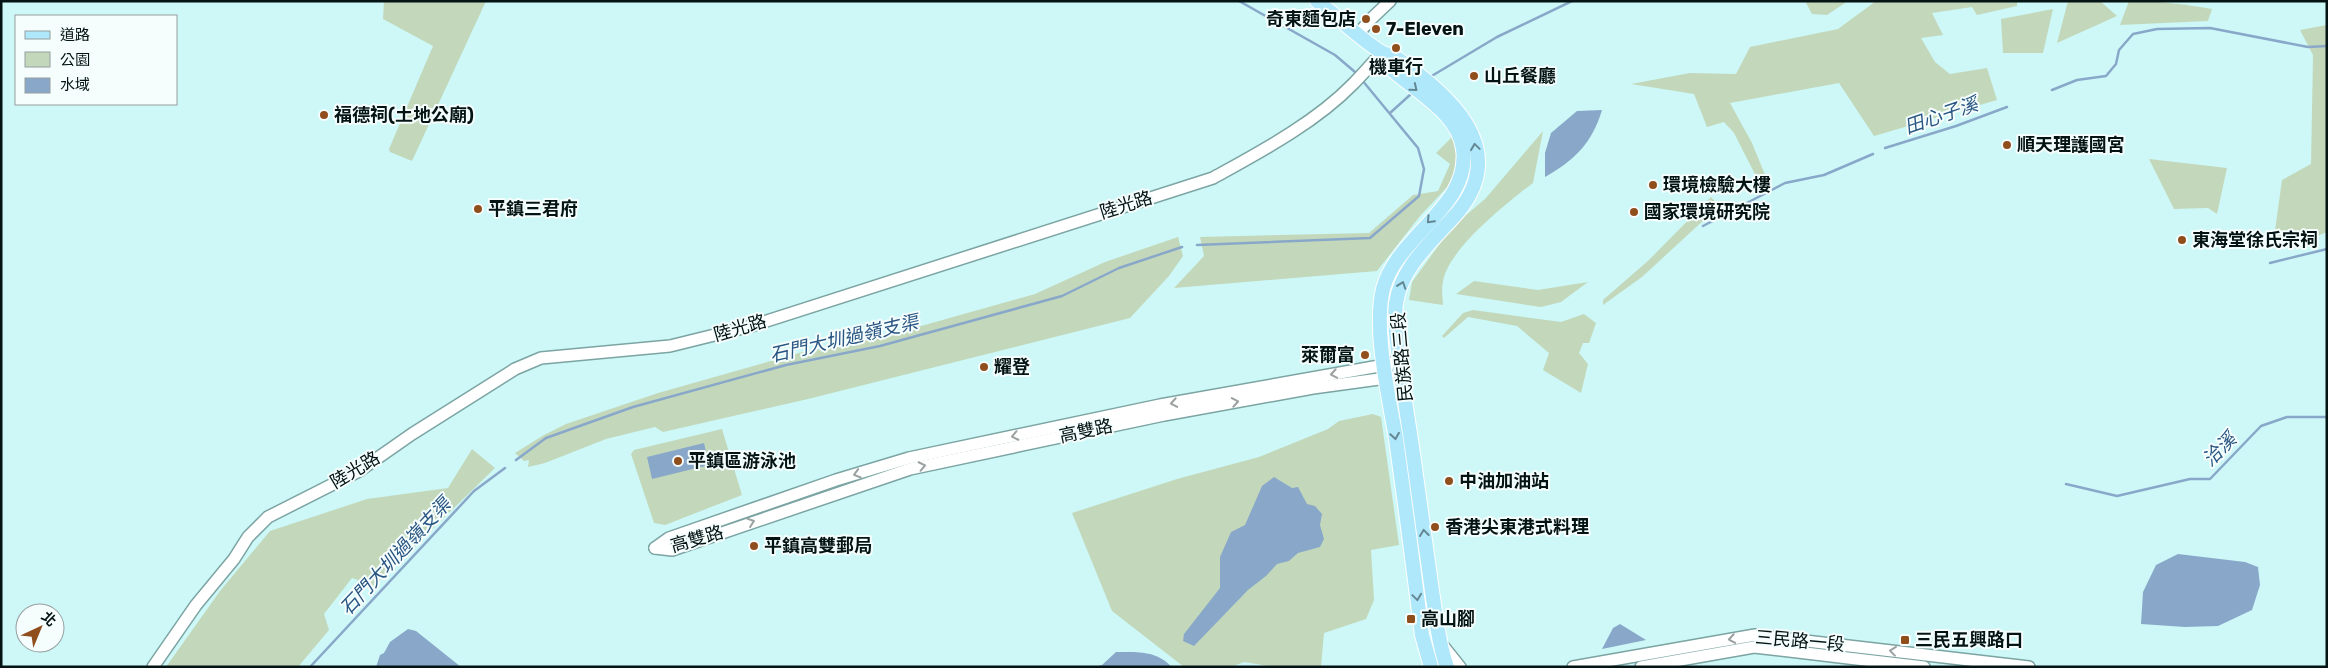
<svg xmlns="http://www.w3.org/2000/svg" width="2328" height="668" font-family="Rubik,'Noto Sans TC',sans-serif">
<rect width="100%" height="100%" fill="#cdf8f7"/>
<g fill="#c3d8bb">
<path d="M384 1H486L412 161 390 152 389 149 433 46 383 19Z"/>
<path d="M1805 1H1848L1827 15 1812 14Z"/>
<path d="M1876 1H2017V6L1977 15 1972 7 1932 13 1943 35 1921 38 1935 62 1950 74 1987 68 1997 100 1874 136 1839 83 1730 103 1752 143 1768 182 1762 188 1734 133 1724 122 1707 127 1694 94 1631 84 1690 73 1736 74 1750 47 1838 29Z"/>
<path d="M2068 1H2100L2117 16 2057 43Z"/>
<path d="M2129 1C2157 1 2184 4 2212 9L2208 21 2120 25Z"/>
<path d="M2053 9 2043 53H2003L2001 19Z"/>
<path d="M2327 25V232L2292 246 2273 245 2282 180 2311 164 2313 55 2300 30Z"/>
<path d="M1543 131 1533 183C1508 202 1447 250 1443 282 1441 289 1443 298 1443 305L1409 300 1412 282 1452 227 1485 199Z"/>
<path d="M1454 135 1460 157 1454 180 1420 216 1377 271 1174 288 1204 256 1200 237 1369 233 1413 195 1438 191 1450 164 1436 153Z"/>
<path d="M2149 159 2227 168 2217 214 2208 208 2174 209Z"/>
<path d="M1711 197 1719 206 1642 277 1603 305V300L1649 260Z"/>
<path d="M1178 237 1183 256 1169 276 1130 318 808 399 663 432 655 427 606 439 545 463 528 467 529 460 524 461 515 453 544 435 566 424 658 393 806 351 882 337 1035 294 1105 262Z"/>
<path d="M1474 281 1538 290 1588 282 1561 302 1541 307 1456 294Z"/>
<path d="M1473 310 1561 322 1584 314 1596 323 1589 343H1583L1579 353 1588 364 1581 393 1543 370 1549 353 1517 326 1468 317 1444 338 1442 336 1463 313Z"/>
<path d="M1373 414 1381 417 1399 545 1371 550 1374 600 1366 619 1324 633 1321 667H1276L1244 662 1231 667H1184L1112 611 1072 513 1177 479 1259 457 1328 429 1339 421Z"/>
<path d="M722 429 742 495 665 525 654 523 631 454 634 450Z"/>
<path d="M472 449 495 468 374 586 352 578 324 614 329 630 298 667H166L220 591 270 531 367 499 448 488Z"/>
</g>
<g fill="#89a8c9">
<path d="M1602 110C1592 143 1575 160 1545 177V153L1551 133 1577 111Z"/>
<path d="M704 443 709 465 652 479 647 457Z"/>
<path d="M1274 477 1292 488 1298 487 1307 504 1315 506 1322 514 1320 525 1324 539 1320 547 1298 553 1289 561 1277 564 1266 576 1248 590 1194 646 1183 641 1184 634 1220 588V557L1231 532 1245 525 1262 486Z"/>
<path d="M2178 554 2245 562 2258 567 2260 585 2252 610 2218 626 2185 627 2141 624 2143 592 2156 565Z"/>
<path d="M1620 624 1646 640 1602 649 1613 628Z"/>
<path d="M408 629 416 631 461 667H376L380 655 384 653 390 642Z"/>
<path d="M1116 652C1137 652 1156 650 1172 667H1094L1102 665Z"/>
</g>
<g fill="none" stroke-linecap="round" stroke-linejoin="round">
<g stroke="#89a8c9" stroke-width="2.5">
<path d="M1239 1 1335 55 1355 72"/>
<path d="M1430 77 1497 37 1572 1"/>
<path d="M2052 90 2077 80 2106 76 2116 64 2119 50 2133 34 2157 29 2210 28 2308 47 2327 46"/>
<path d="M1390 113 1411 94"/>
<path d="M1885 148 1956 126 2007 107"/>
<path d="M1703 226 1785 183 1824 175 1873 154"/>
<path d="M1197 245 1370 238 1419 196 1424 169 1418 148 1362 80"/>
<path d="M2270 263 2327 249"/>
<path d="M516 460 546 438 633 407 786 365 880 346 1062 296 1119 268 1182 247"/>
<path d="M2066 484 2117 496 2190 479H2210L2261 426 2287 417H2327"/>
<path d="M310 667 474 491 505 468"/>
</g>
<g stroke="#7ba4a3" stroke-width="14">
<g id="minor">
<path d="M1359 33 1370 20 1390 1"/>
<path d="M655 548 669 538 836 480 909 458 1160 405 1385 365 1399 361"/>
<path d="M655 548 672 550 910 469 1164 415 1313 388 1401 376"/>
<path d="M1444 647 1460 667"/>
<path d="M153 667 196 605 234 559 248 537 268 517 359 471 412 434 515 369 541 358 670 346 751 326 1213 178C1260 152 1315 123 1353 84 1363 74 1372 63 1382 53"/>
<path d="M1573 667 1755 635 2029 667"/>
<path d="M1641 667 1754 647 1924 667"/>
</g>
</g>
<g stroke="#fff" stroke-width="16">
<g id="major">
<path d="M1317 1C1338 17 1359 38 1381 52 1386 55 1393 55 1398 59 1448 95 1511 147 1458 212 1434 240 1402 265 1396 303 1394 319 1396 334 1398 350 1402 387 1409 424 1414 461 1420 504 1426 547 1432 591 1436 616 1438 642 1447 667"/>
<path d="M1382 53C1384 57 1386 62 1389 66 1393 72 1400 76 1406 81 1428 99 1459 118 1463 149 1471 207 1397 235 1383 289 1373 330 1389 397 1396 439 1405 504 1414 570 1422 635L1431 667"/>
</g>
</g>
<use href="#minor" stroke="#fff" stroke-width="11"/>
<use href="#major" stroke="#b0e8fb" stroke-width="14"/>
</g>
<defs><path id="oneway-chevron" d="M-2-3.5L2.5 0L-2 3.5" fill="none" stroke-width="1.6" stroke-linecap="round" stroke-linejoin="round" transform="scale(1.25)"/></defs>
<g stroke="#638893">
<use href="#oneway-chevron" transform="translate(1414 88) rotate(39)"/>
<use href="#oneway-chevron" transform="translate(1475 147) rotate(-98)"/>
<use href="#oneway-chevron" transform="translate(1430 220) rotate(133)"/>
<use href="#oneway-chevron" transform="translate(1402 285) rotate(-71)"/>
<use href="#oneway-chevron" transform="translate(1395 436) rotate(81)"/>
<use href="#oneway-chevron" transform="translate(1424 533) rotate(-97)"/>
<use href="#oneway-chevron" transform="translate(1417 597) rotate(82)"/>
</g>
<g stroke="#9ba1a1">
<use href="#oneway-chevron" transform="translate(1334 374) rotate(170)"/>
<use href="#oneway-chevron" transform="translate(1235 402) rotate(-10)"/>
<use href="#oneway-chevron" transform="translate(1174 403) rotate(170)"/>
<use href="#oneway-chevron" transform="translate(1015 436) rotate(168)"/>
<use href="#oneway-chevron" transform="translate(922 466) rotate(-12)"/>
<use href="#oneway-chevron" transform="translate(857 474) rotate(163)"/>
<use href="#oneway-chevron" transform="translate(751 522) rotate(-19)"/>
<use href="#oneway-chevron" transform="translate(1732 639) rotate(170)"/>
<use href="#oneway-chevron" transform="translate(1893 651) rotate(-173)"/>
</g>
<g fill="#904e1d" stroke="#f5fdfd" stroke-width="2">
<circle cx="1366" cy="19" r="5"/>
<circle cx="1376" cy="29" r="5"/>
<circle cx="1396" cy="48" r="5"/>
<circle cx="1474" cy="76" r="5"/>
<circle cx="324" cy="115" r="5"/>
<circle cx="2007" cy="145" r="5"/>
<circle cx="1653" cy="185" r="5"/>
<circle cx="478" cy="209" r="5"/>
<circle cx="1634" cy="212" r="5"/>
<circle cx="2182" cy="240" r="5"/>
<circle cx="1365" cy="355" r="5"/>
<circle cx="984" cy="367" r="5"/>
<circle cx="678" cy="461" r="5"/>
<circle cx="1449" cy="481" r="5"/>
<circle cx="1435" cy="527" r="5"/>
<circle cx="754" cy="546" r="5"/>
<rect x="1406" y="614" width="10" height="10" rx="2.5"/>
<rect x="1900" y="635" width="10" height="10" rx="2.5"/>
</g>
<g text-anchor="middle" stroke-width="4" stroke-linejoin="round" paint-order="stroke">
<g font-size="18" font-weight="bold" fill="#041313" stroke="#f5fdfd" text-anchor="start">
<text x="1356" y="25" text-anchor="end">奇東麵包店</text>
<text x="1386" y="35">7-Eleven</text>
<text x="1396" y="73" text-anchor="middle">機車行</text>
<text x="1484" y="82">山丘餐廳</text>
<text x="334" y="121">福德祠(土地公廟)</text>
<text x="2017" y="151">順天理護國宮</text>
<text x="1663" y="191">環境檢驗大樓</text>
<text x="488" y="215">平鎮三君府</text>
<text x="1644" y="218">國家環境研究院</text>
<text x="2192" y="246">東海堂徐氏宗祠</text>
<text x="1355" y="361" text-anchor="end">萊爾富</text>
<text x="994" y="373">耀登</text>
<text x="688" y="467">平鎮區游泳池</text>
<text x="1459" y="487">中油加油站</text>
<text x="1445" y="533">香港尖東港式料理</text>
<text x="764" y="552">平鎮高雙郵局</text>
<text x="1421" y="625">高山腳</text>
<text x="1915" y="646">三民五興路口</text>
</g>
<g font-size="18" fill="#041313" stroke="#f5fdfd">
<text transform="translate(1126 205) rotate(-17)" y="6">陸光路</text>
<text transform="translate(740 328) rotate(-16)" y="6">陸光路</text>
<text transform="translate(1402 357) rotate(-95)" y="6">民族路三段</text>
<text transform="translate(1086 431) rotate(-12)" y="6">高雙路</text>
<text transform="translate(355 470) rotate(-31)" y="6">陸光路</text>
<text transform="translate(697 539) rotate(-16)" y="6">高雙路</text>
<text transform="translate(1800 641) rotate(5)" y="6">三民路一段</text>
</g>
<g font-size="19" font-style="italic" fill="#2a5683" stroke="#f5fdfd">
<text transform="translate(1941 115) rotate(-19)" y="7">田心子溪</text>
<text transform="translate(844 338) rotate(-13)" y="7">石門大圳過嶺支渠</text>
<text transform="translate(2219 449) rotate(-45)" y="7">洽溪</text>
<text transform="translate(395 556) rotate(-47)" y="7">石門大圳過嶺支渠</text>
</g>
</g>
<rect width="2328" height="668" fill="none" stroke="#041313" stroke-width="5"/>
<rect x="15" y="15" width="162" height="90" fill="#f5fdfd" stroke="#959f9f"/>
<rect x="25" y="31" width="25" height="8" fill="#b0e8fb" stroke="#959f9f"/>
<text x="60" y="40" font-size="15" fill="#041313">道路</text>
<rect x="25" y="52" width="25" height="15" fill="#c3d8bb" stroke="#959f9f"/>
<text x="60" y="65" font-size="15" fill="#041313">公園</text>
<rect x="25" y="78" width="25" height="15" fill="#89a8c9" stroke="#959f9f"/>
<text x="60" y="90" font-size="15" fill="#041313">水域</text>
<g transform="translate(40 628) rotate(44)"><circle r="24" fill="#f5fdfd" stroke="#959f9f"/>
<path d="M0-4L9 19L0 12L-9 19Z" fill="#904e1d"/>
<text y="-8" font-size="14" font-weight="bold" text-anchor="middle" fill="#041313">北</text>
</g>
</svg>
